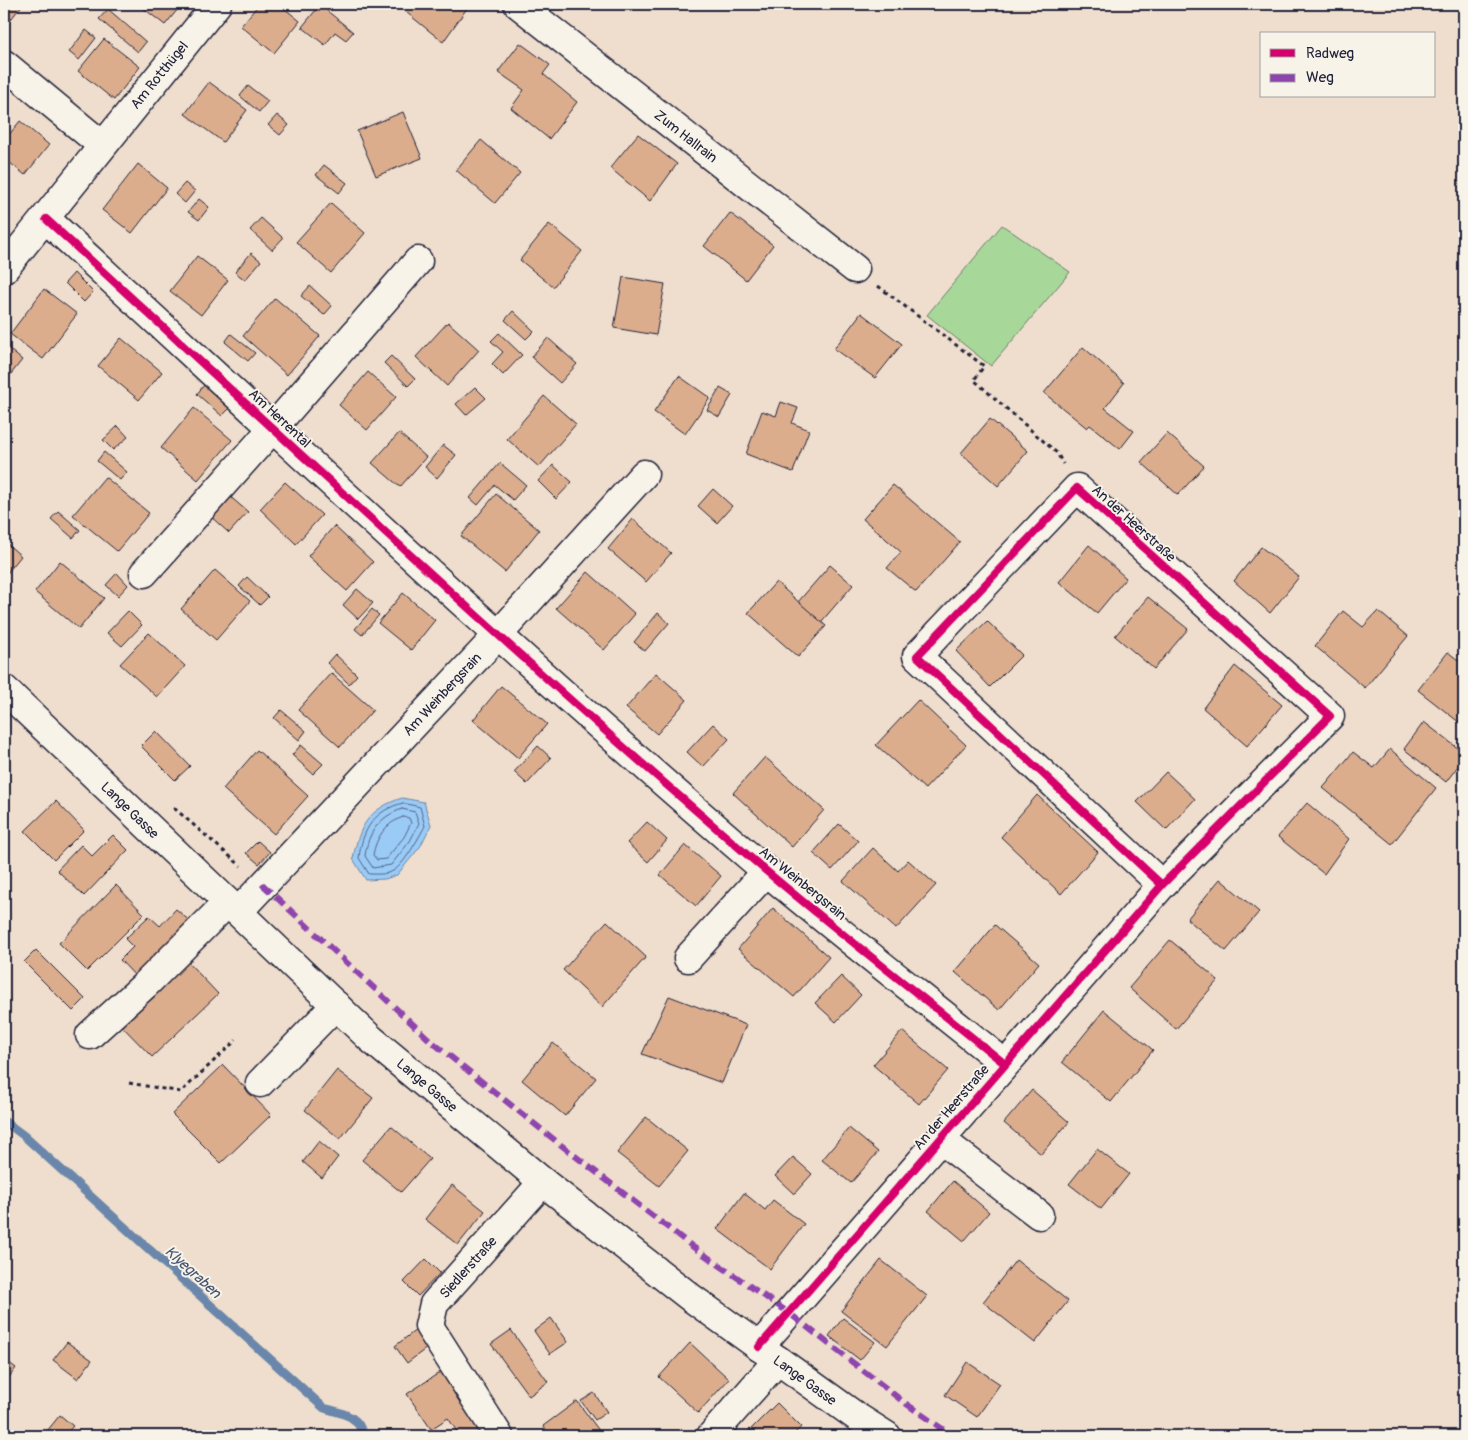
<svg xmlns="http://www.w3.org/2000/svg" width="1468" height="1440" font-family="Pangolin,sans-serif">
<rect width="100%" height="100%" fill="#efdecd"/>
<filter id="ink" filterUnits="userSpaceOnUse"><feTurbulence type="fractalNoise" baseFrequency=".02" numOctaves="2"/><feDisplacementMap in="SourceGraphic" scale="10" xChannelSelector="R" yChannelSelector="G"/><feConvolveMatrix kernelMatrix="1 2 1 2 8 2 1 2 1" color-interpolation-filters="sRGB"/></filter>
<g filter="url(#ink)">
<path fill="#a8d899" stroke="#657d6a" d="M1002 225 1070 272 991 366 927 315Z"/>
<path fill="#9acaf6" stroke="#6a87ab" d="M402 798 424 802 431 825 420 847 397 875 385 879 366 880 353 859C359 825 369 809 402 798Z"/>
<g fill="none" stroke-linecap="round" stroke-linejoin="round">
<g stroke="#526586" stroke-width="1">
<path d="M403 803 420 807 425 826C419 837 404 865 393 871 386 875 377 874 369 874L359 858C362 829 375 810 403 803Z"/>
<path d="M402 809 415 812 419 823 410 841 391 865 373 868 365 856C368 832 379 817 402 809Z"/>
<path d="M403 817 409 818 411 823 404 837 386 859 377 860 373 855C376 837 386 823 403 817Z"/>
</g>
<path stroke="#6a87ab" stroke-width="9" d="M4 1121 23 1135 324 1408C342 1413 359 1415 363 1436"/>
</g>
<g fill="#dcad8d" stroke="#22223b">
<path d="M4 4H23L7 24 4 21Z"/>
<path d="M138 4H182L165 25Z"/>
<path d="M259 4H279L300 21 274 53 241 26Z"/>
<path d="M405 4H470L443 42 401 8Z"/>
<path d="M320 5 353 32 346 40 335 32 325 45 302 27Z"/>
<path d="M108 9 146 42 138 52 99 19Z"/>
<path d="M86 30 96 38 79 60 69 52Z"/>
<path d="M104 39 140 67 114 100 78 71Z"/>
<path d="M520 43 550 65 543 74 577 102 549 139 511 108 524 90 498 72Z"/>
<path d="M209 82 247 110 223 142 185 114Z"/>
<path d="M248 86 268 101 259 112 240 96Z"/>
<path d="M403 112 422 158 376 176 357 131Z"/>
<path d="M277 115 289 125 280 135 268 125Z"/>
<path d="M20 121 49 145 25 175 4 158V141Z"/>
<path d="M638 134 677 164 650 201 610 168Z"/>
<path d="M481 140 520 173 495 203 456 170Z"/>
<path d="M138 164 167 188 132 233 102 210Z"/>
<path d="M324 165 347 183 339 193 316 175Z"/>
<path d="M185 183 195 191 185 203 175 194Z"/>
<path d="M199 199 209 207 199 220 188 212Z"/>
<path d="M331 203 365 233 331 273 296 242Z"/>
<path d="M730 213 773 245 746 280 704 246Z"/>
<path d="M261 218 283 238 272 250 250 230Z"/>
<path d="M549 224 582 251 553 287 520 260Z"/>
<path d="M251 253 261 261 245 280 235 272Z"/>
<path d="M197 256 228 280 201 315 170 291Z"/>
<path d="M74 273 93 292 84 302 65 283Z"/>
<path d="M623 277 665 284 656 335 614 328Z"/>
<path d="M310 286 332 306 324 315 301 296Z"/>
<path d="M44 289 77 314 43 359 10 334Z"/>
<path d="M275 298 320 336 287 375 243 336Z"/>
<path d="M513 311 534 331 526 339 505 320Z"/>
<path d="M861 313 902 344 875 378 834 349Z"/>
<path d="M448 322 479 350 447 386 416 357Z"/>
<path d="M499 333 522 355 503 375 492 364 503 352 491 341Z"/>
<path d="M231 334 255 353 248 361 225 342Z"/>
<path d="M121 338 162 372 139 400 98 366Z"/>
<path d="M548 338 577 364 560 383 531 357Z"/>
<path d="M4 345 22 360 4 383Z"/>
<path d="M1083 347 1124 383 1105 408 1134 431 1120 449 1090 425 1087 428 1044 393Z"/>
<path d="M391 356 415 379 408 386 384 363Z"/>
<path d="M368 372 396 397 367 430 339 405Z"/>
<path d="M679 376 710 398 685 434 654 412Z"/>
<path d="M204 385 230 408 222 416 197 394Z"/>
<path d="M475 387 486 398 466 415 456 404Z"/>
<path d="M720 388 732 395 719 417 707 410Z"/>
<path d="M544 396 576 424 539 467 507 439Z"/>
<path d="M781 402 798 408 792 423 809 430 793 472 746 454 762 411 776 416Z"/>
<path d="M194 408 232 440 198 480 161 448Z"/>
<path d="M990 419 1028 451 998 486 961 453Z"/>
<path d="M118 426 128 437 113 450 103 440Z"/>
<path d="M399 433 426 457 400 487 372 463Z"/>
<path d="M1167 433 1204 466 1178 495 1141 462Z"/>
<path d="M443 445 456 455 437 478 425 467Z"/>
<path d="M104 452 127 472 120 480 97 461Z"/>
<path d="M500 463 526 485 513 500 495 485 478 505 470 498Z"/>
<path d="M553 465 572 482 556 499 538 481Z"/>
<path d="M105 477 149 513 117 551 73 515Z"/>
<path d="M285 482 322 515 296 544 260 509Z"/>
<path d="M893 485 960 542 916 592 887 568 901 552 863 519Z"/>
<path d="M713 489 732 506 717 523 698 506Z"/>
<path d="M227 494 248 512 229 533 209 515Z"/>
<path d="M496 494 539 530 505 572 461 536Z"/>
<path d="M58 511 80 530 73 538 51 519Z"/>
<path d="M633 519 671 553 646 582 608 549Z"/>
<path d="M334 526 373 562 347 591 308 556Z"/>
<path d="M4 541 21 556 4 577Z"/>
<path d="M1089 545 1126 578 1097 613 1059 582Z"/>
<path d="M1261 547 1299 577 1270 613 1234 581Z"/>
<path d="M60 561 104 598 79 629 35 592Z"/>
<path d="M830 565 853 585 821 622 798 602Z"/>
<path d="M215 570 250 601 216 640 181 609Z"/>
<path d="M588 572 635 614 604 650 556 608Z"/>
<path d="M117 573 128 585 118 596 106 585Z"/>
<path d="M247 577 268 597 260 605 239 586Z"/>
<path d="M776 582 826 626 798 657 748 613Z"/>
<path d="M357 589 373 603 358 619 343 605Z"/>
<path d="M403 593 435 620 411 650 378 623Z"/>
<path d="M1148 597 1188 629 1154 669 1115 636Z"/>
<path d="M372 609 379 615 362 635 355 629Z"/>
<path d="M128 611 142 625 122 646 107 633Z"/>
<path d="M1343 611 1363 627 1378 611 1408 636 1365 688 1315 646Z"/>
<path d="M658 613 669 623 645 651 634 642Z"/>
<path d="M987 621 1022 655 990 687 956 651Z"/>
<path d="M149 633 185 666 157 697 120 664Z"/>
<path d="M1448 652 1464 665V718L1460 723 1418 690Z"/>
<path d="M335 654 357 675 349 684 327 663Z"/>
<path d="M1235 666 1282 705 1247 746 1203 708Z"/>
<path d="M331 673 373 710 340 747 298 710Z"/>
<path d="M656 673 687 700 657 734 626 708Z"/>
<path d="M501 686 547 724 518 758 473 720Z"/>
<path d="M918 700 966 745 925 789 876 745Z"/>
<path d="M281 710 306 731 299 740 274 718Z"/>
<path d="M1424 722 1464 753V758L1446 782 1404 749Z"/>
<path d="M713 724 729 739 703 767 687 752Z"/>
<path d="M156 731 190 766 175 780 141 746Z"/>
<path d="M301 745 323 764 313 774 292 755Z"/>
<path d="M538 746 551 758 527 784 514 772Z"/>
<path d="M1390 749 1436 788 1392 844 1323 788 1353 752 1374 768Z"/>
<path d="M257 750 308 796 274 834 223 789Z"/>
<path d="M765 757 824 810 792 847 733 793Z"/>
<path d="M1166 772 1195 799 1166 830 1137 802Z"/>
<path d="M1037 795 1098 852 1061 894 1001 837Z"/>
<path d="M56 801 84 830 54 860 25 831Z"/>
<path d="M1307 803 1349 839 1324 874 1278 837Z"/>
<path d="M647 822 667 840 648 862 627 843Z"/>
<path d="M839 824 858 841 832 870 813 853Z"/>
<path d="M113 835 128 850 84 896 57 870 81 845 92 856Z"/>
<path d="M258 841 270 852 259 864 246 853Z"/>
<path d="M685 845 721 876 696 906 660 875Z"/>
<path d="M873 848 898 871 908 860 936 885 896 929 843 881Z"/>
<path d="M1220 879 1259 912 1226 951 1187 919Z"/>
<path d="M116 885 144 914 87 971 59 943Z"/>
<path d="M773 908 829 957 794 997 738 949Z"/>
<path d="M176 909 194 925 140 981 120 960 133 947 125 939 149 916 160 926Z"/>
<path d="M607 921 646 957 602 1007 563 970Z"/>
<path d="M995 925 1039 963 999 1010 955 972Z"/>
<path d="M1170 940 1218 980 1176 1029 1129 988Z"/>
<path d="M36 950 85 999 73 1011 24 962Z"/>
<path d="M186 960 218 994 152 1057 119 1023Z"/>
<path d="M841 976 861 995 836 1022 815 1003Z"/>
<path d="M669 996 746 1025 722 1083 642 1054Z"/>
<path d="M1104 1010 1153 1050 1111 1102 1062 1062Z"/>
<path d="M902 1031 948 1070 919 1104 873 1065Z"/>
<path d="M553 1043 596 1078 565 1116 522 1080Z"/>
<path d="M223 1065 271 1115 221 1163 172 1114Z"/>
<path d="M337 1070 373 1098 340 1139 305 1110Z"/>
<path d="M1032 1090 1069 1122 1041 1154 1004 1123Z"/>
<path d="M646 1117 688 1151 659 1186 617 1153Z"/>
<path d="M391 1126 430 1159 401 1192 362 1160Z"/>
<path d="M849 1128 878 1152 851 1183 822 1160Z"/>
<path d="M319 1141 338 1157 322 1178 303 1162Z"/>
<path d="M1097 1149 1129 1174 1101 1209 1069 1184Z"/>
<path d="M793 1157 812 1174 794 1194 775 1176Z"/>
<path d="M953 1181 989 1212 964 1241 928 1211Z"/>
<path d="M452 1185 485 1211 458 1245 425 1219Z"/>
<path d="M744 1193 765 1210 773 1200 804 1224 770 1269 717 1229Z"/>
<path d="M426 1259 440 1273 418 1296 404 1282Z"/>
<path d="M881 1260 927 1296 887 1346 841 1311Z"/>
<path d="M1016 1260 1068 1301 1035 1343 983 1302Z"/>
<path d="M551 1318 568 1342 550 1354 534 1331Z"/>
<path d="M843 1318 875 1342 860 1360 829 1336Z"/>
<path d="M416 1330 428 1347 407 1363 395 1346Z"/>
<path d="M511 1330 548 1382 529 1396 491 1344Z"/>
<path d="M67 1342 92 1360 78 1379 53 1360Z"/>
<path d="M690 1343 729 1379 698 1413 659 1377Z"/>
<path d="M4 1349V1359L16 1368 4 1384Z"/>
<path d="M967 1362 1000 1384 977 1417 945 1395Z"/>
<path d="M442 1371 484 1436H460L448 1418 431 1429 407 1394Z"/>
<path d="M594 1393 607 1412 595 1420 581 1401Z"/>
<path d="M577 1401 603 1436H551L543 1426Z"/>
<path d="M777 1403 801 1427 792 1436H744Z"/>
<path d="M60 1415 73 1426 64 1436H43Z"/>
<path d="M4 1423 15 1432 12 1436H4Z"/>
</g>
<g fill="none" stroke-linecap="round" stroke-linejoin="round">
<g stroke="#22223b" stroke-width="31">
<g id="minor">
<path d="M518 4 855 269"/>
<path d="M4 64 102 145"/>
<path d="M46 219C284 438 519 660 765 870 843 936 925 999 1005 1064"/>
<path d="M4 269 217 4"/>
<path d="M144 573 273 428 418 261"/>
<path d="M4 689 371 1039 543 1182 690 1297 857 1417 887 1436"/>
<path d="M238 912 498 635 644 474"/>
<path d="M688 958 767 871"/>
<path d="M90 1035 145 985 227 903"/>
<path d="M260 1083 336 1005"/>
<path d="M940 1139 1039 1215"/>
<path d="M759 1347 1162 885 1330 716 1077 488 917 656 1162 885"/>
<path d="M499 1436 429 1326 434 1304 543 1182"/>
<path d="M711 1436 778 1360"/>
</g>
</g>
<g stroke="#22223b" stroke-width="3" stroke-dasharray="4 4" stroke-linecap="butt">
<path d="M878 286 984 366 974 380 1057 453 1063 464"/>
<path d="M174 808 241 866"/>
<path d="M129 1083 181 1092 236 1040"/>
</g>
<use href="#minor" stroke="#f7f3e8" stroke-width="28"/>
<g stroke="#8e44ad" stroke-width="6" stroke-dasharray="12 6" stroke-linecap="butt">
<path d="M262 884 431 1041 561 1145 693 1247 789 1313 905 1403 941 1428"/>
<path d="M936 1436 941 1428 953 1436"/>
</g>
<g stroke="#f7f3e8" stroke-width="11">
<g id="cycleway">
<path d="M46 219C284 438 519 660 765 870 843 936 925 999 1005 1064"/>
<path d="M759 1347 1162 885 1330 716 1077 488 917 656 1162 885"/>
</g>
</g>
<use href="#cycleway" stroke="#d6006c" stroke-width="8"/>
</g>
</g>
<g text-anchor="middle" stroke-width="4" stroke-linejoin="round" paint-order="stroke">
<g font-size="14" fill="#22223b" stroke="#f7f3e8">
<text transform="translate(159 75) rotate(-51)" y="5">Am Rotthügel</text>
<text transform="translate(686 136) rotate(38)" y="5">Zum Hallrain</text>
<text transform="translate(280 418) rotate(43)" y="5">Am Herrental</text>
<text transform="translate(1134 523) rotate(42)" y="5">An der Heerstraße</text>
<text transform="translate(442 694) rotate(-47)" y="5">Am Weinbergsrain</text>
<text transform="translate(130 810) rotate(44)" y="5">Lange Gasse</text>
<text transform="translate(803 883) rotate(39)" y="5">Am Weinbergsrain</text>
<text transform="translate(427 1085) rotate(40)" y="5">Lange Gasse</text>
<text transform="translate(951 1107) rotate(-49)" y="5">An der Heerstraße</text>
<text transform="translate(468 1267) rotate(-48)" y="5">Siedlerstraße</text>
<text transform="translate(805 1380) rotate(36)" y="5">Lange Gasse</text>
</g>
<g font-size="15" font-style="italic" fill="#465473" stroke="#f7f3e8">
<text transform="translate(193 1272) rotate(42)" y="5">Klyegraben</text>
</g>
</g>
<rect width="1468" height="1440" fill="none" stroke="#f7f3e8" stroke-width="20"/>
<rect x="10" y="10" width="1448" height="1420" fill="none" stroke="#22223b" stroke-width="2" filter="url(#ink)"/>
<rect x="1260" y="32" width="175" height="65" fill="#f7f3e8" stroke="#a29fa3"/>
<rect x="1270" y="49" width="25" height="8" fill="#d6006c" stroke="#a29fa3"/>
<text x="1306" y="58" font-size="15" fill="#22223b">Radweg</text>
<rect x="1270" y="74" width="25" height="8" fill="#8e44ad" stroke="#a29fa3"/>
<text x="1306" y="82" font-size="15" fill="#22223b">Weg</text>
</svg>
